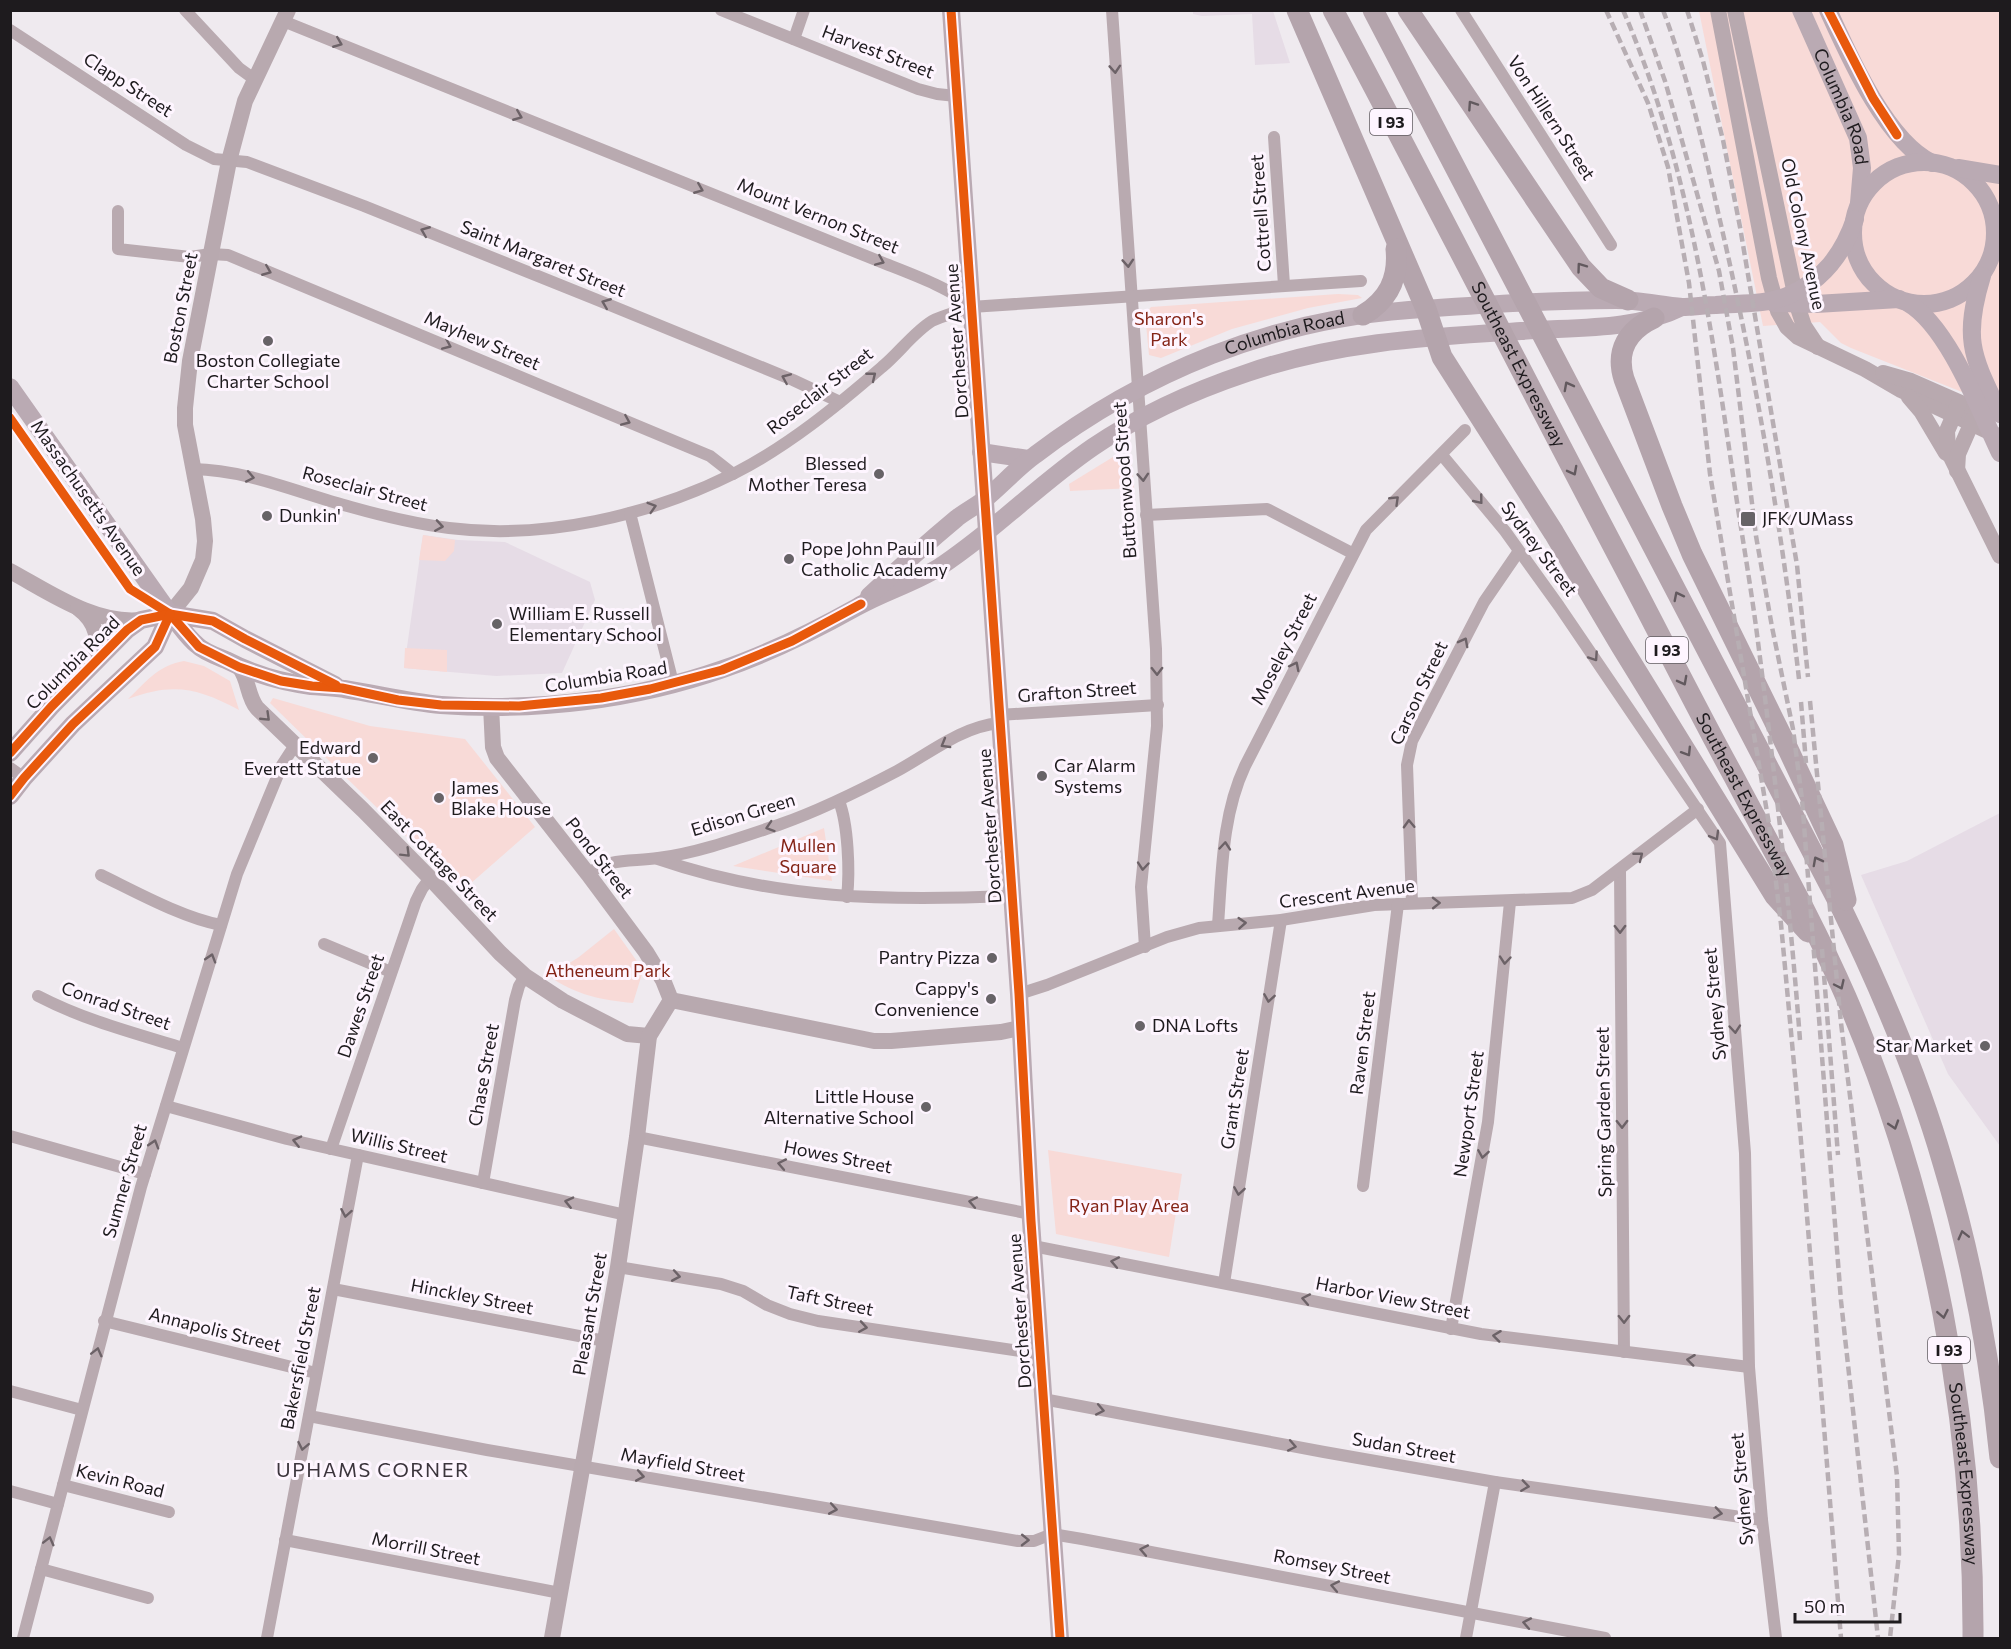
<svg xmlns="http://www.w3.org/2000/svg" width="2011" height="1649" font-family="Commissioner,sans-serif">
<rect width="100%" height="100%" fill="#efeaef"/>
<g fill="#e6dce6">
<path d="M1193 11H1273L1290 63 1255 65 1252 14 1202 16 1193 14Z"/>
<path d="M423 535 458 540 505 542 590 582 595 600 562 673 496 676 404 668Z"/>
<path d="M2000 813V1146L1948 1074 1861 875 1907 861Z"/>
</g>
<g fill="#f8dad7">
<path d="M1699 11H2000V407L1851 348 1841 343 1820 322 1763 326Z"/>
<path d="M1338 294 1358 295 1362 298 1308 308 1232 329 1161 358 1149 355 1145 314 1151 307Z"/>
<path d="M1122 454H1126L1131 461 1134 488 1070 491 1069 484 1113 457Z"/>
<path d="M423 535 455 540 454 551 445 561 419 560Z"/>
<path d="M405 648 447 650V672L404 668Z"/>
<path d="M184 661 204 666 230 681 239 710C198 688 173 682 128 699 147 681 157 666 184 661Z"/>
<path d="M273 698 370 726 465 739 535 827 462 891 270 703Z"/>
<path d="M824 828 832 881 733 866Z"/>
<path d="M614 929 641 967 642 974 633 1003C602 1000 575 995 549 976L579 957Z"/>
<path d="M1048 1150 1182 1174 1169 1257 1056 1234Z"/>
</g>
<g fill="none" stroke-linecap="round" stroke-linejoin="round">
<g stroke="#b9aab0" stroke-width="12">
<path d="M185 10 239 68 254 79"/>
<path d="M721 10 918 89 937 94 956 96"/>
<path d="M1112 10 1156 649 1157 726 1141 887 1145 947"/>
<path d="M1461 10 1611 245"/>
<path d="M283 21 881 262C906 272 954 289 971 307"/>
<path d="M10 30 186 145 214 159 247 162 364 206 595 299 793 380 840 402"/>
<path d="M794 39 804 10"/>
<path d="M1274 137 1284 285"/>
<path d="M118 211V249L190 257 211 254 228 255 710 456 733 474"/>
<path d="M1442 455 1505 531 1559 606 1720 843 1745 1153 1749 1367 1762 1520 1776 1638"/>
<path d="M193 469C248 470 298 493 351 507 383 516 415 524 449 528 544 540 649 516 735 473 788 446 837 406 882 367 899 353 914 332 932 321 944 315 958 312 971 307L1361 281"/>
<path d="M630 513 673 683"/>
<path d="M1146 515 1267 509 1352 553"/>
<path d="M999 715 1158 705"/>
<path d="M10 768 24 778"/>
<path d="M839 801C848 824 850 871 847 897"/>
<path d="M658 859C777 900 887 901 1011 896"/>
<path d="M1620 871 1624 1352"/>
<path d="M588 874C609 857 633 862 658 858 698 853 742 837 781 824 821 810 859 791 897 771 930 753 961 727 999 723"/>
<path d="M101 875C136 892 183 918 221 925"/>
<path d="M1412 903 1407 765 1412 741 1484 602 1519 551"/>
<path d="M1218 925C1222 871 1222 815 1245 766L1366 530 1465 430"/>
<path d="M324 944 391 972"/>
<path d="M1019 994 1047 985 1167 937 1199 928 1281 920 1374 905 1572 898 1592 890 1698 809"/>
<path d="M38 996C84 1020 134 1033 183 1048"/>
<path d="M166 1106 287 1139 626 1215"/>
<path d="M10 1136 145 1174"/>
<path d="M637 1137 1031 1214"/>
<path d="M331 1149 416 901 422 889 430 878"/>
<path d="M483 1183 515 1000 519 986 525 976"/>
<path d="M1363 1186 1398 904"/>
<path d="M1033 1246 1481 1334 1749 1367"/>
<path d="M618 1267 721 1284 743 1291 767 1305 790 1314 818 1321 1040 1354"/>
<path d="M1224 1283 1281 920"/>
<path d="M333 1289 605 1341"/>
<path d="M104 1321 316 1373"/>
<path d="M1451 1329 1488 1122 1510 902"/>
<path d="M10 1391 82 1410"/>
<path d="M1043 1399 1324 1452 1495 1482 1762 1520"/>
<path d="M309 1416 487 1450 1018 1541H1034L1052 1534 1082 1539 1605 1638"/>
<path d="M63 1485 169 1512"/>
<path d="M10 1491 58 1504"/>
<path d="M285 1540 560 1593"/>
<path d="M41 1569 148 1598"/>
<path d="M23 1638 141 1187 237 874 282 765 295 745"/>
<path d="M267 1638 358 1155"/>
<path d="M1466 1638 1495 1482"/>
</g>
<g stroke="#b8a9af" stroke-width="16">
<path d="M1718 10 1769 278 1778 311 1787 327 1798 337 1865 369 1901 390 1998 436"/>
<path d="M1735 10 1798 308 1804 326 1818 347"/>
<path d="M1883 373 1911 381 1968 406"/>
<path d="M1909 397 1921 411 1946 453"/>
<path d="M1959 403 1947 431 1948 451 2000 556"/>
<path d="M1957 471 1958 454 1976 413"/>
<path d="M10 571C49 592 95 625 141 620"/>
<path d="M78 608C97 622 100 640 95 662"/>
<path d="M170 614 191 588 203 560 205 541 203 519 185 425V408L190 361 229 161 245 101 288 10"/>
<path d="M239 667C249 679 247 696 257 708L363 810 430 878 500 953 525 976 563 1001 627 1034 649 1036"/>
<path d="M491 706 493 747 497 758 588 874 646 952 663 980 671 1000"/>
<path d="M671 1000 874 1041H891L1001 1032 1020 1028"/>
<path d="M552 1638 618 1267 637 1137 649 1036 671 1000"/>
</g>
<g stroke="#baaab3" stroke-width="18">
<path d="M951 10 1019 994 1031 1221 1060 1638"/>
<path id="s1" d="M1801 10 1858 138 1862 168 1859 203"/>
<path d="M1828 10C1849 56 1886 141 1932 163"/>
<circle cx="1924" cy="233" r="71"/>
<path d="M1958 168 2000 175"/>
<path d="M1982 276C1962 341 1973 357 2000 414"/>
<path d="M1774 303 1816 304 1899 299"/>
<path d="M1908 303C1948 326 1980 411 2000 453"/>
<path d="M10 387 170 614C179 624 187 637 197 645 204 652 216 656 226 660 253 674 281 682 311 686 322 687 333 687 344 689 377 694 408 702 441 705 535 712 635 700 723 669 770 653 814 631 857 607 883 592 912 584 938 568 993 532 1039 484 1093 447 1140 415 1193 391 1247 373 1336 342 1428 337 1521 331 1574 327 1634 331 1682 307"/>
<path d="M981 452 1028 459"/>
<path id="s2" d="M869 596C898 569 927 543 957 518 966 511 976 506 985 499 1002 485 1017 468 1035 455 1144 372 1272 320 1409 310 1478 305 1547 300 1616 300 1638 300 1660 305 1682 307 1693 307 1705 305 1716 305 1739 303 1765 305 1787 296 1823 281 1843 254 1855 219"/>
<path d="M10 753 51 707 127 630 141 620 170 614 213 621 245 639 335 685"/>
<path d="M10 796 24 778 73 724 155 647 170 614"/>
</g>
<g stroke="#b4a4ac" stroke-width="21">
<path d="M1297 10 1426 309 1442 357 1554 533 1621 646 1775 896 1808 932"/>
<path id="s3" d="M1333 10C1435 201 1533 395 1634 586 1667 649 1699 713 1733 775 1772 849 1813 921 1846 997 1933 1198 1974 1420 1973 1638"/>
<path d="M1373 10 1838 901C1879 985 1917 1073 1943 1163 1972 1259 1990 1358 2000 1458"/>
<path d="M1408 10 1581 267 1601 288 1628 300"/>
<path d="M1363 315C1388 300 1399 279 1396 249"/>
<path d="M1654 318C1628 330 1615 350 1624 379L1672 506 1692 554 1787 747 1833 845 1846 900"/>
</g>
<g stroke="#b7aeb3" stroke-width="4.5" stroke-dasharray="9 4.5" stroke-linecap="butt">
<path d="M1606 10 1648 103 1668 167 1689 283 1710 474 1769 824 1781 924 1800 1129 1841 1638"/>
<path d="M1623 10C1687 158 1710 318 1733 475 1741 531 1751 586 1758 642 1775 775 1790 908 1800 1040"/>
<path d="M1640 10 1665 81 1719 271 1733 348 1756 536 1772 627 1793 729 1802 799 1841 1301 1878 1638"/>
<path d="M1663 10C1688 76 1703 144 1718 212 1754 366 1781 522 1799 679"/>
<path d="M1687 10 1703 61 1723 140 1740 227 1797 565 1808 677"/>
<path d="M1810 701 1841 1023 1897 1476 1899 1554 1890 1638"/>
<path d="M1801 702 1806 763"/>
<path d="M1822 949 1838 1155"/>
</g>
<g stroke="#fef5ff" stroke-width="13">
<g id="cycleway">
<path d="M951 10 1019 994 1031 1221 1060 1638"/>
<path d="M1828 10 1873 98 1897 135"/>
<path d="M10 418 130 589 170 614 199 647 239 667 281 681 312 686 342 688 398 700 441 705 519 706 601 698 650 689 722 670 792 641 861 604"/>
<path d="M10 753 51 707 127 630 141 620 170 614 213 621 245 639 336 685"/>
<path d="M10 796 24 778 73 724 155 647 170 614"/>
</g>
</g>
<use href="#cycleway" stroke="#e8590c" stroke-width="9"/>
</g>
<defs><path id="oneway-chevron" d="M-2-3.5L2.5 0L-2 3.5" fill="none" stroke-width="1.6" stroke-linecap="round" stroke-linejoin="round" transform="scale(1.5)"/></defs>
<g stroke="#6c6267">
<use href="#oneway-chevron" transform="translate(338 43) rotate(22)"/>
<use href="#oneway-chevron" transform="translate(1115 69) rotate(86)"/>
<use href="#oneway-chevron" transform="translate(518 116) rotate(22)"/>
<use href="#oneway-chevron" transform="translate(699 189) rotate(22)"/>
<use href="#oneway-chevron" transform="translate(425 231) rotate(-158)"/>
<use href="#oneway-chevron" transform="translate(880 261) rotate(23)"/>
<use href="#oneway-chevron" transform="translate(1128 263) rotate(86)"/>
<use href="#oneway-chevron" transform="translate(267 271) rotate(22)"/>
<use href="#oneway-chevron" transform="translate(606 303) rotate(-158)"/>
<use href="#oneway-chevron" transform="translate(447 345) rotate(23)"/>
<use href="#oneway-chevron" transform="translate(872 376) rotate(-39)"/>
<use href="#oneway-chevron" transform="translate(786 378) rotate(-157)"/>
<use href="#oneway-chevron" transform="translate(626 421) rotate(23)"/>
<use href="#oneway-chevron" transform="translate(250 477) rotate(11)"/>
<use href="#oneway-chevron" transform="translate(1143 477) rotate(86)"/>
<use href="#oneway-chevron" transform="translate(1395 500) rotate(-44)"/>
<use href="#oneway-chevron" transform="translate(1479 500) rotate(51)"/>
<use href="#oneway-chevron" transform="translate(652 507) rotate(-17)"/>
<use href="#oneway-chevron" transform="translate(439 526) rotate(9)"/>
<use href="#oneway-chevron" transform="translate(1464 642) rotate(-62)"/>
<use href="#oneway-chevron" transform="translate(1594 657) rotate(56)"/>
<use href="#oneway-chevron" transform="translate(1295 666) rotate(-63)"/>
<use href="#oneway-chevron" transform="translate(1157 671) rotate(89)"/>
<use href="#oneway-chevron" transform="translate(945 744) rotate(150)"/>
<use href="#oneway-chevron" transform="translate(1409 824) rotate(-92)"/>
<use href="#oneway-chevron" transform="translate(770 827) rotate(162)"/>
<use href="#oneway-chevron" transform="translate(1715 836) rotate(60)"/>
<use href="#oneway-chevron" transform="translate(1225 846) rotate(-85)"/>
<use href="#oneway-chevron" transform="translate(1639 856) rotate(-38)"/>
<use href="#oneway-chevron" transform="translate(1143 866) rotate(95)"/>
<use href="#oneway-chevron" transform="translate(1436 903) rotate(-1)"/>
<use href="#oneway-chevron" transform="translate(1242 923) rotate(-4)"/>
<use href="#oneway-chevron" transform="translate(1620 929) rotate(89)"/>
<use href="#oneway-chevron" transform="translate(211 958) rotate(-73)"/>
<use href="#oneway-chevron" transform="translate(1505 960) rotate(95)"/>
<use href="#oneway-chevron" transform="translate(1269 998) rotate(99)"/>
<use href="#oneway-chevron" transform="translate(1735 1029) rotate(85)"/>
<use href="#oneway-chevron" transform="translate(1622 1124) rotate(89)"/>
<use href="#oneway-chevron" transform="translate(297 1141) rotate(-167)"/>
<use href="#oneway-chevron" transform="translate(154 1144) rotate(-73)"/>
<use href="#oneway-chevron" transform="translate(1483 1154) rotate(99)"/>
<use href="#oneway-chevron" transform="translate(782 1164) rotate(-169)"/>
<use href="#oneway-chevron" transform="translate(1239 1191) rotate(99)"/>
<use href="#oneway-chevron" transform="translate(569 1202) rotate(-167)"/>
<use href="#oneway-chevron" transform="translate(973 1202) rotate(-169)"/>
<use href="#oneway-chevron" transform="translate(346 1213) rotate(100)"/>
<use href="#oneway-chevron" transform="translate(1115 1262) rotate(-169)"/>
<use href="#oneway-chevron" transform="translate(676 1276) rotate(10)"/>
<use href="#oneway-chevron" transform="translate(1306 1299) rotate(-169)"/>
<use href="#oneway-chevron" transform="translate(1624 1319) rotate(89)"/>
<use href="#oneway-chevron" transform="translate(863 1327) rotate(9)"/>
<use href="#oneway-chevron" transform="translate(1497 1336) rotate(-173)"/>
<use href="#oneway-chevron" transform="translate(97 1352) rotate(-76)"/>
<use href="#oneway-chevron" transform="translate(1691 1360) rotate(-173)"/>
<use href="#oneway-chevron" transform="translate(1100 1410) rotate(11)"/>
<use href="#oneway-chevron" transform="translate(303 1446) rotate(101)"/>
<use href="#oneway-chevron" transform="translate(1292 1446) rotate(11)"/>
<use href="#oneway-chevron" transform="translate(640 1476) rotate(10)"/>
<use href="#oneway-chevron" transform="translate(1525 1486) rotate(8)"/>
<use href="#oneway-chevron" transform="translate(833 1509) rotate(10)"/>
<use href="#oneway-chevron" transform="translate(1718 1513) rotate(8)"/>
<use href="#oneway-chevron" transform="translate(1025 1540) rotate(1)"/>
<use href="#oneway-chevron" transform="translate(49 1541) rotate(-76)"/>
<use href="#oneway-chevron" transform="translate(1144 1550) rotate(-169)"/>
<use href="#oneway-chevron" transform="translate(1335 1586) rotate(-169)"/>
<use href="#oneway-chevron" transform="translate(1527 1623) rotate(-169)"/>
</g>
<g stroke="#62595e">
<use href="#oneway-chevron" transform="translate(1472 105) rotate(-124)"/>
<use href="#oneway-chevron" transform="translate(1581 267) rotate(-126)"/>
<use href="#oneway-chevron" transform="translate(1568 386) rotate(-118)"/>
<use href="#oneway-chevron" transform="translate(1573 471) rotate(62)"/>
<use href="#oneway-chevron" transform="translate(1678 596) rotate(-117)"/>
<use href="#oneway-chevron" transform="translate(1683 681) rotate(62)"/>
<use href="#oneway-chevron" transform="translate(1687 752) rotate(58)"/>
<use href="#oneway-chevron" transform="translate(1817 861) rotate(-118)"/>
<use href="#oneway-chevron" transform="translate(1840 985) rotate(65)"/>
<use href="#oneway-chevron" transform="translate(1894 1125) rotate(72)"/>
<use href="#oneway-chevron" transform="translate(1963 1235) rotate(-104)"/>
<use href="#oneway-chevron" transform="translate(1943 1314) rotate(79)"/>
</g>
<g stroke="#6b6266">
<use href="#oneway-chevron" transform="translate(266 717) rotate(44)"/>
<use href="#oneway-chevron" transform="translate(406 853) rotate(45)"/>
</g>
<g fill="#676367" stroke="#fef5ff" stroke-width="2">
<circle cx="268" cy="341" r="6"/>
<circle cx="879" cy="474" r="6"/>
<circle cx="267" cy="516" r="6"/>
<rect x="1740" y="511" width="16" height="16" rx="3"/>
<circle cx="789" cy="559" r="6"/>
<circle cx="497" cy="624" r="6"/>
<circle cx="373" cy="758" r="6"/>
<circle cx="1042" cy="776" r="6"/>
<circle cx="439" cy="798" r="6"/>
<circle cx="992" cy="958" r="6"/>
<circle cx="991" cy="999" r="6"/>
<circle cx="1140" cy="1026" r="6"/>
<circle cx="1985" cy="1046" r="6"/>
<circle cx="926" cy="1107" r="6"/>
</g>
<g text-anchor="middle" stroke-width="6" stroke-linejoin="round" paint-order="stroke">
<g fill="#fef5ff" stroke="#615c62" stroke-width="1.5">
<rect x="1370" y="109" width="42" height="26" rx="4.5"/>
<rect x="1646" y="637" width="42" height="26" rx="4.5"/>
<rect x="1928" y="1337" width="42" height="26" rx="4.5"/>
</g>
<g font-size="16" font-weight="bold" fill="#1e1b1e">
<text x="1391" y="128">I 93</text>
<text x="1667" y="656">I 93</text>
<text x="1949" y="1356">I 93</text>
</g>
<g font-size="18" fill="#1e1b1e" stroke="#fef5ff">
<text transform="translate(878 52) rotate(21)" y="6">Harvest Street</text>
<text transform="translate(128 85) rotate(33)" y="6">Clapp Street</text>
<text dy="6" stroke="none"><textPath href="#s1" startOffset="105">Columbia Road</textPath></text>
<text transform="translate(1551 118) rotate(57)" y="6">Von Hillern Street</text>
<text transform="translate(1261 213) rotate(-94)" y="6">Cottrell Street</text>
<text transform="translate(818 216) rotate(22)" y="6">Mount Vernon Street</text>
<text transform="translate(1803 234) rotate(78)" y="6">Old Colony Avenue</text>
<text transform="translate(543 259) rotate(22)" y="6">Saint Margaret Street</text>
<text transform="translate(181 308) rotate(-79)" y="6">Boston Street</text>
<text dy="6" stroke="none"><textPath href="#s2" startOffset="498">Columbia Road</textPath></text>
<text transform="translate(482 341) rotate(23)" y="6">Mayhew Street</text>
<text transform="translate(957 341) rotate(-94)" y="6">Dorchester Avenue</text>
<text dy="6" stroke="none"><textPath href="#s3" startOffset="400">Southeast Expressway</textPath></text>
<text transform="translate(820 391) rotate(-38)" y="6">Roseclair Street</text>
<text transform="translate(1125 480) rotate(-94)" y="6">Buttonwood Street</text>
<text transform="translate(365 489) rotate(15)" y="6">Roseclair Street</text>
<text transform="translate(88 498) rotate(55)" y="6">Massachusetts Avenue</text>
<text transform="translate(1539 549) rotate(53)" y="6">Sydney Street</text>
<text transform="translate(1284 649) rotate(-63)" y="6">Moseley Street</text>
<text transform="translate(73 663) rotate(-45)" y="6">Columbia Road</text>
<text transform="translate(606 677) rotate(-9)" y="6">Columbia Road</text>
<text transform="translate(1077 692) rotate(-4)" y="6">Grafton Street</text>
<text transform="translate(1419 693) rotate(-65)" y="6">Carson Street</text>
<text dy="6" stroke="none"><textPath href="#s3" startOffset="886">Southeast Expressway</textPath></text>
<text transform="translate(743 815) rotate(-17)" y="6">Edison Green</text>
<text transform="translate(990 826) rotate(-94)" y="6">Dorchester Avenue</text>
<text transform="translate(599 858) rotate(52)" y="6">Pond Street</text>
<text transform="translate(439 861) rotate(46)" y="6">East Cottage Street</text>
<text transform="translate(1347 894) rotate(-7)" y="6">Crescent Avenue</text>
<text transform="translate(1715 1004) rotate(-95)" y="6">Sydney Street</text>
<text transform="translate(116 1006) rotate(19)" y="6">Conrad Street</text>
<text transform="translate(361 1006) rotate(-71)" y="6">Dawes Street</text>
<text transform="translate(1363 1043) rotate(-83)" y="6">Raven Street</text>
<text transform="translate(484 1075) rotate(-80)" y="6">Chase Street</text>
<text transform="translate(1235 1099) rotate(-81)" y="6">Grant Street</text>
<text transform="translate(1604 1112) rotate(-91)" y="6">Spring Garden Street</text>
<text transform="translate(1469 1114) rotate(-82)" y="6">Newport Street</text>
<text transform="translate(399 1146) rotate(13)" y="6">Willis Street</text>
<text transform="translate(838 1157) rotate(11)" y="6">Howes Street</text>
<text transform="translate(125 1181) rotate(-74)" y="6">Sumner Street</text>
<text transform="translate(472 1297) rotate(11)" y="6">Hinckley Street</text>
<text transform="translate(1393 1298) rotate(11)" y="6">Harbor View Street</text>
<text transform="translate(830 1301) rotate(12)" y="6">Taft Street</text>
<text transform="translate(1020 1311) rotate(-94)" y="6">Dorchester Avenue</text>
<text transform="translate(590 1314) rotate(-80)" y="6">Pleasant Street</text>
<text transform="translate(215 1330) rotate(14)" y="6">Annapolis Street</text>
<text transform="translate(301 1358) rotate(-79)" y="6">Bakersfield Street</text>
<text transform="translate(1404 1448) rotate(10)" y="6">Sudan Street</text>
<text transform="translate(683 1465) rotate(10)" y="6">Mayfield Street</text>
<text dy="6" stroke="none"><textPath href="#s3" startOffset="1606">Southeast Expressway</textPath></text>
<text transform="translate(120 1481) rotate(14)" y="6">Kevin Road</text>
<text transform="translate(1742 1489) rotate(-95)" y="6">Sydney Street</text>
<text transform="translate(426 1549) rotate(11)" y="6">Morrill Street</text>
<text transform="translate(1332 1567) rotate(11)" y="6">Romsey Street</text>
</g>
<g font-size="18" fill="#842316" stroke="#fef5ff">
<text x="1169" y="325">Sharon's<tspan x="1169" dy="21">Park</tspan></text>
<text x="808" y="852">Mullen<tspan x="808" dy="21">Square</tspan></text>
<text x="608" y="977">Atheneum Park</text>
<text x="1129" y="1212">Ryan Play Area</text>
</g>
<g font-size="18" fill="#1e1b1e" stroke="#fef5ff" text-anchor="start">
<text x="268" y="367" text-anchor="middle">Boston Collegiate<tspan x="268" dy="21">Charter School</tspan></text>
<text x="867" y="470" text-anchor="end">Blessed<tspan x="867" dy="21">Mother Teresa</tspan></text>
<text x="279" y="522">Dunkin'</text>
<text x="1762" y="525">JFK/UMass</text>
<text x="801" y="555">Pope John Paul II<tspan x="801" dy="21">Catholic Academy</tspan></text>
<text x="509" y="620">William E. Russell<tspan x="509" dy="21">Elementary School</tspan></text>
<text x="361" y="754" text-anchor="end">Edward<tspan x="361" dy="21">Everett Statue</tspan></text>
<text x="1054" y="772">Car Alarm<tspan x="1054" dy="21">Systems</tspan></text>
<text x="451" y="794">James<tspan x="451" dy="21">Blake House</tspan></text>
<text x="980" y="964" text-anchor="end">Pantry Pizza</text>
<text x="979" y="995" text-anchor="end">Cappy's<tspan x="979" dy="21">Convenience</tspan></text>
<text x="1152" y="1032">DNA Lofts</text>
<text x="1973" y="1052" text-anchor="end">Star Market</text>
<text x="914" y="1103" text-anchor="end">Little House<tspan x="914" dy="21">Alternative School</tspan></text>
</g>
<g font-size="20" letter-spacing="1.5" fill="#3c353d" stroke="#fef5ff">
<text x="373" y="1477">UPHAMS CORNER</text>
</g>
</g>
<rect width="2011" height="1649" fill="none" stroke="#1e1b1e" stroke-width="24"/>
<path d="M1795 1613v9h105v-9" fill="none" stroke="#1e1b1e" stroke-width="3"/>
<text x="1804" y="1613" font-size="18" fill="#1e1b1e" stroke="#fef5ff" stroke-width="4.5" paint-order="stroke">50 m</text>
</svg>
